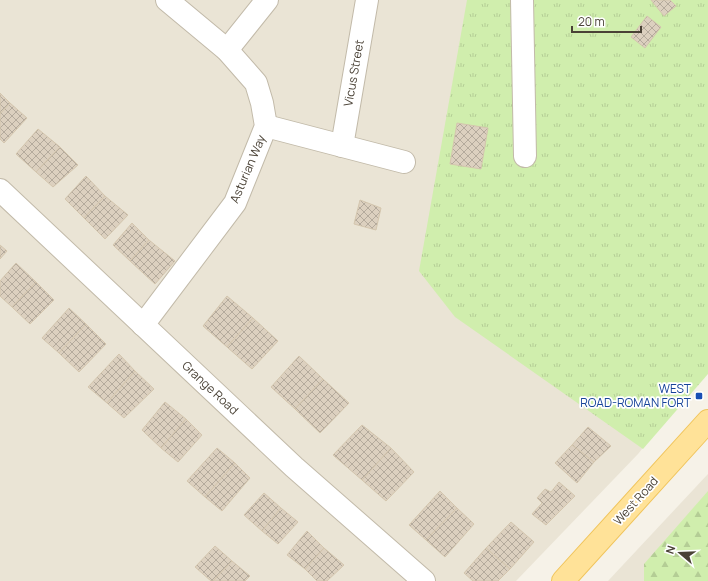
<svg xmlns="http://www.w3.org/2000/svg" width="708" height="581" font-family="Manrope,sans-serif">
<defs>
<pattern id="grass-tufts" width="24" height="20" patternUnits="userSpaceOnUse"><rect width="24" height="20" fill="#d0eead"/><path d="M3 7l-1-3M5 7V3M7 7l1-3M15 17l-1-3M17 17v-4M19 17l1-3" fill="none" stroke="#b4cd95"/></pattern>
<pattern id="forest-firs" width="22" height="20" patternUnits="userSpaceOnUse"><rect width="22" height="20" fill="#d0eead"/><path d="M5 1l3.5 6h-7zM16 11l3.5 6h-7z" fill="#b4cd95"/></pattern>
<pattern id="building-cross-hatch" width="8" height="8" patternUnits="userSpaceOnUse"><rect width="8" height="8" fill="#dcd0bf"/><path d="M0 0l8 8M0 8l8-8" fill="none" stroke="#b4aa9c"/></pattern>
</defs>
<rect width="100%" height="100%" fill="#f6f2e8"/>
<g fill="#eae4d5">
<path d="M0 0H708V367L638 454 516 581H0Z"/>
<path d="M708 474V581H608Z"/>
</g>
<path fill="url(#grass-tufts)" d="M467 0H708V374L643 449 455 317 419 271Z"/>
<path fill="url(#forest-firs)" d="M708 491V581H644V564Z"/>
<g fill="url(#building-cross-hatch)" stroke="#d4c6ae">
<path d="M651 0H670L676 6 664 16Z"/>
<path d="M647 16 661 27 645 48 631 37Z"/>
<path d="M0 93 10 103 0 114Z"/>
<path d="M10 103 27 118 4 143 0 139V114Z"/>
<path d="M457 123 488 128 481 169 450 164Z"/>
<path d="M38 129 60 147 36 172 16 154Z"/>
<path d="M60 147 78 165 53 187 36 172Z"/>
<path d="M86 176 105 196 84 218 65 199Z"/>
<path d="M105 196 128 215 105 239 84 218Z"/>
<path d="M360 200 381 208 376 230 354 224Z"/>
<path d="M132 223 149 240 130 261 113 245Z"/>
<path d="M149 240 175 261 155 284 130 261Z"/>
<path d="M0 245 7 251 0 259Z"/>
<path d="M16 263 36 282 12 307 0 296V281Z"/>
<path d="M36 282 54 300 30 324 12 307Z"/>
<path d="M227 296 253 318 227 347 203 326Z"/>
<path d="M69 308 86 324 59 353 42 338Z"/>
<path d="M253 318 278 341 252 369 227 347Z"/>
<path d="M86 324 106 344 79 372 59 353Z"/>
<path d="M119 354 135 371 107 403 88 387Z"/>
<path d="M299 356 323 379 295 409 271 387Z"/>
<path d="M135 371 154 389 124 418 107 403Z"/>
<path d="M323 379 349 403 320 433 295 409Z"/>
<path d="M165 402 186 419 161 448 142 430Z"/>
<path d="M186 419 202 435 178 462 161 448Z"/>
<path d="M362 425 391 448 362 480 333 455Z"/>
<path d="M588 427 611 446 594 462 572 445Z"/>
<path d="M572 445 594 462 577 483 555 463Z"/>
<path d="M217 448 235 463 205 497 187 481Z"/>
<path d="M391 448 414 472 386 501 362 480Z"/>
<path d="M235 463 250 478 222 511 205 497Z"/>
<path d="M559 482 575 496 546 525 532 514 542 503 537 498 545 489 551 492Z"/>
<path d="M440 491 457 508 426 540 409 525Z"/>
<path d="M264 493 281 508 262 531 244 515Z"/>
<path d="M281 508 298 522 278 544 262 531Z"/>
<path d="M457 508 474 524 445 557 426 540Z"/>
<path d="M511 522 534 542 510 569 486 548Z"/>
<path d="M307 531 324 548 305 569 287 555Z"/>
<path d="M215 546 232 561 213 581H211L195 567Z"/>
<path d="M324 548 344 565 327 581H317L305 569Z"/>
<path d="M486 548 510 569 498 581H473L464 573Z"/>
<path d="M232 561 250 576 245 581H213Z"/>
</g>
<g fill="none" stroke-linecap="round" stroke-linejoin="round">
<g stroke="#c2baa9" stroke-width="24">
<g id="minor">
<path d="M522 0 525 156"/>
<path d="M227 50 267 0"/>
<path d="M266 126 404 162"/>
<path d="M342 146 367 0"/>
<path d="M0 190 294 467 424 581"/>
<path d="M143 325 235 203 266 126 262 103 256 83 227 50 167 0"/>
</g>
</g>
<g stroke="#f0c45b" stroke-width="24">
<path id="major" d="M563 581 708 421"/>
</g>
<use href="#minor" stroke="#fff" stroke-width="22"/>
<use href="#major" stroke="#ffe298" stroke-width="22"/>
</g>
<rect fill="#1a4fb4" stroke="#fff" stroke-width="1.5" x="695" y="392" width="8" height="8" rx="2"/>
<g text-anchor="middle" stroke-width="3.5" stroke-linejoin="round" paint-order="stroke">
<g font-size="12" fill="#4a4236" stroke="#fff">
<text transform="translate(354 73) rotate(-80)" y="4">Vicus Street</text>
<text transform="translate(248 169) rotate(-67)" y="4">Asturian Way</text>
<text transform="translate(210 388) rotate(43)" y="4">Grange Road</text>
<text transform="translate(636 501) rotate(-48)" y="4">West Road</text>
</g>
<g font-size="12" fill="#164399" stroke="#fff" text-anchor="end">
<text x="691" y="393">WEST<tspan x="691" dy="14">ROAD-ROMAN FORT</tspan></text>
</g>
</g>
<g transform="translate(680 553) rotate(289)" stroke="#ffffff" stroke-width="3" paint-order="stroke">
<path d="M0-3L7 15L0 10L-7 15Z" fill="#4a4236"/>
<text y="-6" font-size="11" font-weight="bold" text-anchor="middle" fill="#4a4236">N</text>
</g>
<path d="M572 26v6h69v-6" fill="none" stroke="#4a4236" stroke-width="2"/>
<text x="578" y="26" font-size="12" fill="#4a4236" stroke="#ffffff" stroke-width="3" paint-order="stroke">20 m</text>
</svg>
